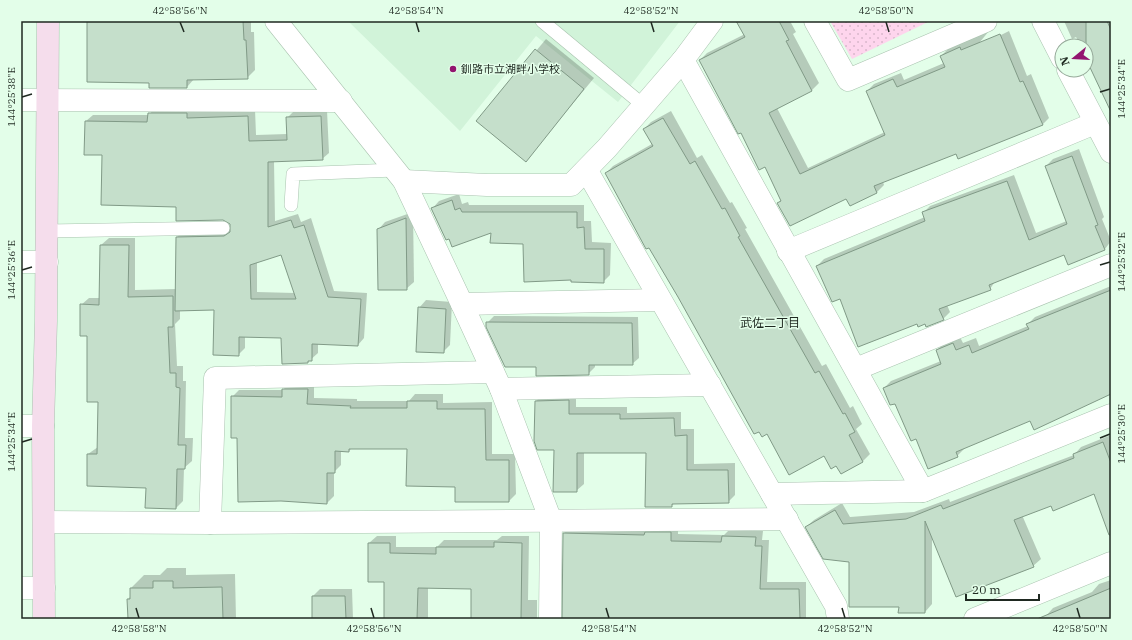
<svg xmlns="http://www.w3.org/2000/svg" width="1132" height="640" font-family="'IBM Plex Serif','Noto Sans JP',serif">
<defs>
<pattern id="grass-dots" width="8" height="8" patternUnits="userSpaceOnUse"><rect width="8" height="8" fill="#fed5ed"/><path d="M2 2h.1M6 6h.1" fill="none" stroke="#d9b7cb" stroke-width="1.8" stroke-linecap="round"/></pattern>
</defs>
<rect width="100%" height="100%" fill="#e3fee9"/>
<path fill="#d1f3d9" d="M348 21H680L618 102 536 36 460 131Z"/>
<path fill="url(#grass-dots)" d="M830 21H930L852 59Z"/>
<g fill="#0003" fill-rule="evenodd">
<path d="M88 21H251V32H254L255 70 247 78 194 79 187 87 150 82Z"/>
<path d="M737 21H790L796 32 793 34 819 83 812 90 777 108 808 168 885 132 867 91 874 84 901 73 904 80 944 63 941 56 948 49 989 31 975 48 1009 31 1027 76 1031 74 1049 118 1042 125 956 152 883 182 884 185 877 192 850 205 847 197 778 203 781 200 766 166 741 131 700 60 707 53 745 34Z"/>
<path d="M1064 21H1111V107L1086 56V46H1081L1076 37 1072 39Z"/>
<path d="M546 39 594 78 526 160 478 121Z"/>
<path d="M156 106 193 107V112L255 109 256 135 287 134V118L294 111 327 110 329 153 322 159 274 161 275 221 298 214 301 222 311 218 334 291 367 293 364 338 358 345 318 343V353L308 362 282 338 245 336V348L238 355 215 309 180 310V319L175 324 177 366H183V381H186L185 438H193L192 461 184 468 183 501 176 508 147 487 88 485V454L98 447 99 401 81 305 89 298H101V245L109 238H135V290L176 289 177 237 184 230 231 229V224L223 219 177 206 103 154 86 121 93 115H149ZM282 253 295 293 257 292V262Z"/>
<path d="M671 111 697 158 702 155 730 203 732 202 747 228 745 229 822 366 826 364 850 408 853 406 862 424 856 429 870 454 863 461 837 464 825 455 767 433 679 296 606 173 613 166 652 144 644 129 651 122Z"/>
<path d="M1079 149 1104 217 1102 219 1111 241 1105 249 1064 254 996 280 990 289 947 305 950 312 943 319 926 323H918L840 298 817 266 824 259 925 217 923 213 930 206 1014 175 1036 233 1067 221 1046 166 1053 159Z"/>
<path d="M459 194 462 204 468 202 469 205H584V221H591L592 242 611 243 610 275 603 282 572 279 524 243 492 231 449 238 432 209 439 201Z"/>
<path d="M413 212 414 282 406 289 378 230 385 222Z"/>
<path d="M1111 286V394L1031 419 964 447V449L957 456 917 438 884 388 891 381 941 361 937 350 944 343 960 337 963 343 976 338 979 346 1028 326V324L1035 317Z"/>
<path d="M426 300 452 302 450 345 443 352 419 308Z"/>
<path d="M494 316 638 317 639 358 632 364H595V367L588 374 537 366 487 323Z"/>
<path d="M290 382H314V398L357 399V401H409L415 394H443V403L492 402V454H515L516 494 509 501 456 486 408 448H352L349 451 341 450V465L334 472V496L327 503 238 437 232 397 239 390H283Z"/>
<path d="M576 393V407H627V413L681 412V429H694V464L735 463V495L728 502 675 503 671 506 647 452H584V484L576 491 554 449 536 401 543 394Z"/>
<path d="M1111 435V538L1094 493 1051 504 1022 515 1041 559 1033 566 932 535V604L925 612 900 606 850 561 806 527 814 520 842 503 850 517 914 512 949 499 950 502 1074 455 1081 447Z"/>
<path d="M572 526H678V534L724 535 730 529 763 531 762 540H769L767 582H806V619H562L564 533Z"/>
<path d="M377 536H396V547H437L444 540H497L502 536H529L528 600H537V619H472V588L428 587V619H385V581L369 543Z"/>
<path d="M167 568H186V575L235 574 236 619H129L128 599 131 596V588L144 575H160Z"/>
<path d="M1111 580V619H1038L1046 616 1053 608 1092 592 1099 584Z"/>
<path d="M320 589H352L353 619H313V596Z"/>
</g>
<g fill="#c5dfcb" stroke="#819a87" fill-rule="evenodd">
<path d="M87 21H243L244 40H246L248 79 187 80V88H149V83L87 82Z"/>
<path d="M736 21H779L789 40 786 41 812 91 769 113 800 174 885 135 866 91 893 79 897 87 945 67 940 56 960 47 961 50 1000 34 1020 82 1023 81 1043 125 958 159 956 154 874 186 877 193 850 206 846 199 790 226 777 203 781 201 765 167 759 170 741 133 738 134 699 60 745 37Z"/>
<path d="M1086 21H1107L1111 30V112L1086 59Z"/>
<path d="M535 49 584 89 526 162 476 121Z"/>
<path d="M148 113H187V118L248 116 249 141 287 140 286 117 321 116 323 160 268 162V227L291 220 294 228 304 225 328 297 361 299 358 346 312 344V361H308V363L282 364 281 338 239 337V356L213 355 214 310 175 311 176 237 224 236 230 232V224L223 220 176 221V207L101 205 102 155H84L85 121 147 122ZM281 255 296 299H251L250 265Z"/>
<path d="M663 118 690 164 695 161 722 209 725 208 740 236 738 237 815 373 819 371 843 414 845 413 855 432 849 435 863 462 841 474 836 466 831 469 824 456 789 475 767 434 762 437 759 432 754 434 678 297 649 248 646 249 605 173 653 146 643 129Z"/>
<path d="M1072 156 1098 225 1095 226 1105 250 1068 265 1064 255 989 285 991 290 939 309 944 320 926 327 925 324 918 327 917 324 858 347 840 299 832 302 816 266 925 221 922 212 1007 181 1029 240 1067 224 1045 166Z"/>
<path d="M452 200 455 210 460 208 462 212H577V228L584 227 585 249H604V283L571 282V280L524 282 523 244 490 243 491 233 452 247 449 239 446 240 431 208Z"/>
<path d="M406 218 407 290H378L377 229Z"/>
<path d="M100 245H129L128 297 173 296V327H168L170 373H176V387L180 388 178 445H186L185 469H177L176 509 145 508 146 488 87 486V454H97L98 402H87V336H80V304L99 305Z"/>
<path d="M1111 290V394L1034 430 1030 421 956 452 958 457 928 469 916 439 911 441 895 404 890 405 883 388 941 364 936 350 953 343 956 350 969 345 972 353 1029 329 1026 324Z"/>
<path d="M418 307 446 309 444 353 416 352Z"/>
<path d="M486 322 632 323 633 365H589V375L536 376V367H505L486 327Z"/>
<path d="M282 389H308L307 404 351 406 350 408H407V401H437V409H485L486 460H509V502H455V487L406 486 407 449H349V452L335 451V473H327V504L281 501 238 502 237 438H231V396L282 397Z"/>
<path d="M569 400V414H620V419L674 418 675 436 687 435V470H728L729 503 672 504V507H645L646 453H577V492H553L554 450H537L534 441 535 401Z"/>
<path d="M1103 442 1111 463V535H1109L1094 494 1053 511 1051 506 1014 520 1034 567 956 597 925 521V613H898L899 607H849V562L823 559 805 527 835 510 843 524 906 519 941 505 943 509 1074 458 1073 454Z"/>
<path d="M645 532H671V541L721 542 722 536 756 537 755 546H762L760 589H799L800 619H562L563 533 644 535Z"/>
<path d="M494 542 522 543 521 619H471V589L418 588 417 619H384V582H368V543H390V553L436 554V547H494Z"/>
<path d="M153 581H173V588L222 587 223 619H128L127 599H130V588H153Z"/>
<path d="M1111 588V619H1037Z"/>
<path d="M312 596H345L346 619H312Z"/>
</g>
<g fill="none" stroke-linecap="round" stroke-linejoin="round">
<g stroke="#a9c3af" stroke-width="14">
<g id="lane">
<path d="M542 21 643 105"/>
<path d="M291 205 293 174 395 170"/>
<path d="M47 231 223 228"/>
</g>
</g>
<g stroke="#a9c3af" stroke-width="23">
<g id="street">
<path d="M276 21 404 181 462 304 501 389 551 521 550 619"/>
<path d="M815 21 848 80 986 21"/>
<path d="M1043 21 1062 58"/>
<path d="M683 60 923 491"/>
<path d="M1068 70 1111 152"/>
<path d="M21 100 341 101"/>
<path d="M587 171 836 606 838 619"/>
<path d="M404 181 487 185H571L607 148 683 60 712 21"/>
<path d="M788 251 1095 123"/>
<path d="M21 262H47"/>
<path d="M462 304 660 300"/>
<path d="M856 369 1111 265"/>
<path d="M501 389 710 385"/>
<path d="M21 426H43"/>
<path d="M772 494 923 491 1111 415"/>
<path d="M44 522 210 523 787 519"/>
<path d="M210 523 215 378 493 372"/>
<path d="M21 588H44"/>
<path d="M975 619 1111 563"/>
</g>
</g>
<g stroke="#a9c3af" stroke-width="23">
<path id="secondary" d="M44 619 43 426 46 321 48 21"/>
</g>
<use href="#lane" stroke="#fff" stroke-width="13"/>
<use href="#street" stroke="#fff" stroke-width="22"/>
<use href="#secondary" stroke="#f5ddec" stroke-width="22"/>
</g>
<path fill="none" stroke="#1f2921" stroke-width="1.5" d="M180 22 184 32M416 22 419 32M651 22 654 32M886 22 889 32M1100 92 1110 89M22 97 32 94M1100 265 1110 262M22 270 32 267M1100 438 1110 434M22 442 32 439M136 608 139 618M371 608 374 618M606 608 609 618M842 608 845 618M1077 608 1080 618"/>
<circle fill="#92146f" stroke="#e3fee9" stroke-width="1.5" cx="453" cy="69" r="4"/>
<g text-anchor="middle" stroke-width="3" stroke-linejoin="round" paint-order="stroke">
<g font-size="11" fill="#1f2921" stroke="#e3fee9" text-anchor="start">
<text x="461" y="73">釧路市立湖畔小学校</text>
</g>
<g font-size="12" fill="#1f2921" stroke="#e3fee9">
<text x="770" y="327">武佐二丁目</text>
</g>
</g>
<rect width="1132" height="640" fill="none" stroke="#e3fee9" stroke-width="44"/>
<g transform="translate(1074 58) rotate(252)"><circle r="19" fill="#e3fee9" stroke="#95a999"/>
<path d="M0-3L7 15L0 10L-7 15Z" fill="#92146f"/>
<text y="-6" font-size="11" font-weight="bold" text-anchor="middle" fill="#1f2921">N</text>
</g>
<path d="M966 594v6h73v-6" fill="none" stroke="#1f2921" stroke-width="2"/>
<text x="972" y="594" font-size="12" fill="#1f2921" stroke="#e3fee9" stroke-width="3" paint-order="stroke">20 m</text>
<rect x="22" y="22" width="1088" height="596" fill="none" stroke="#1f2921" stroke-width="1.5"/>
<g font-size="10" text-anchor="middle" fill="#1f2921">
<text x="180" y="14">42°58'56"N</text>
<text x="416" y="14">42°58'54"N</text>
<text x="651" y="14">42°58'52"N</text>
<text x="886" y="14">42°58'50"N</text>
<text transform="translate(1121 89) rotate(-90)" y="4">144°25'34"E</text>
<text transform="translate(11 97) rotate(-90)" y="4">144°25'38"E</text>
<text transform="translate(1121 262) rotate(-90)" y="4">144°25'32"E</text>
<text transform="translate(11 270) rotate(-90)" y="4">144°25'36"E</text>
<text transform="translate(1121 434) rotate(-90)" y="4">144°25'30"E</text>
<text transform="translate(11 442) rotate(-90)" y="4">144°25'34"E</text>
<text x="139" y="632">42°58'58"N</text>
<text x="374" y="632">42°58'56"N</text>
<text x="609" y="632">42°58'54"N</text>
<text x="845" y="632">42°58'52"N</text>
<text x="1080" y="632">42°58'50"N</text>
</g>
</svg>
